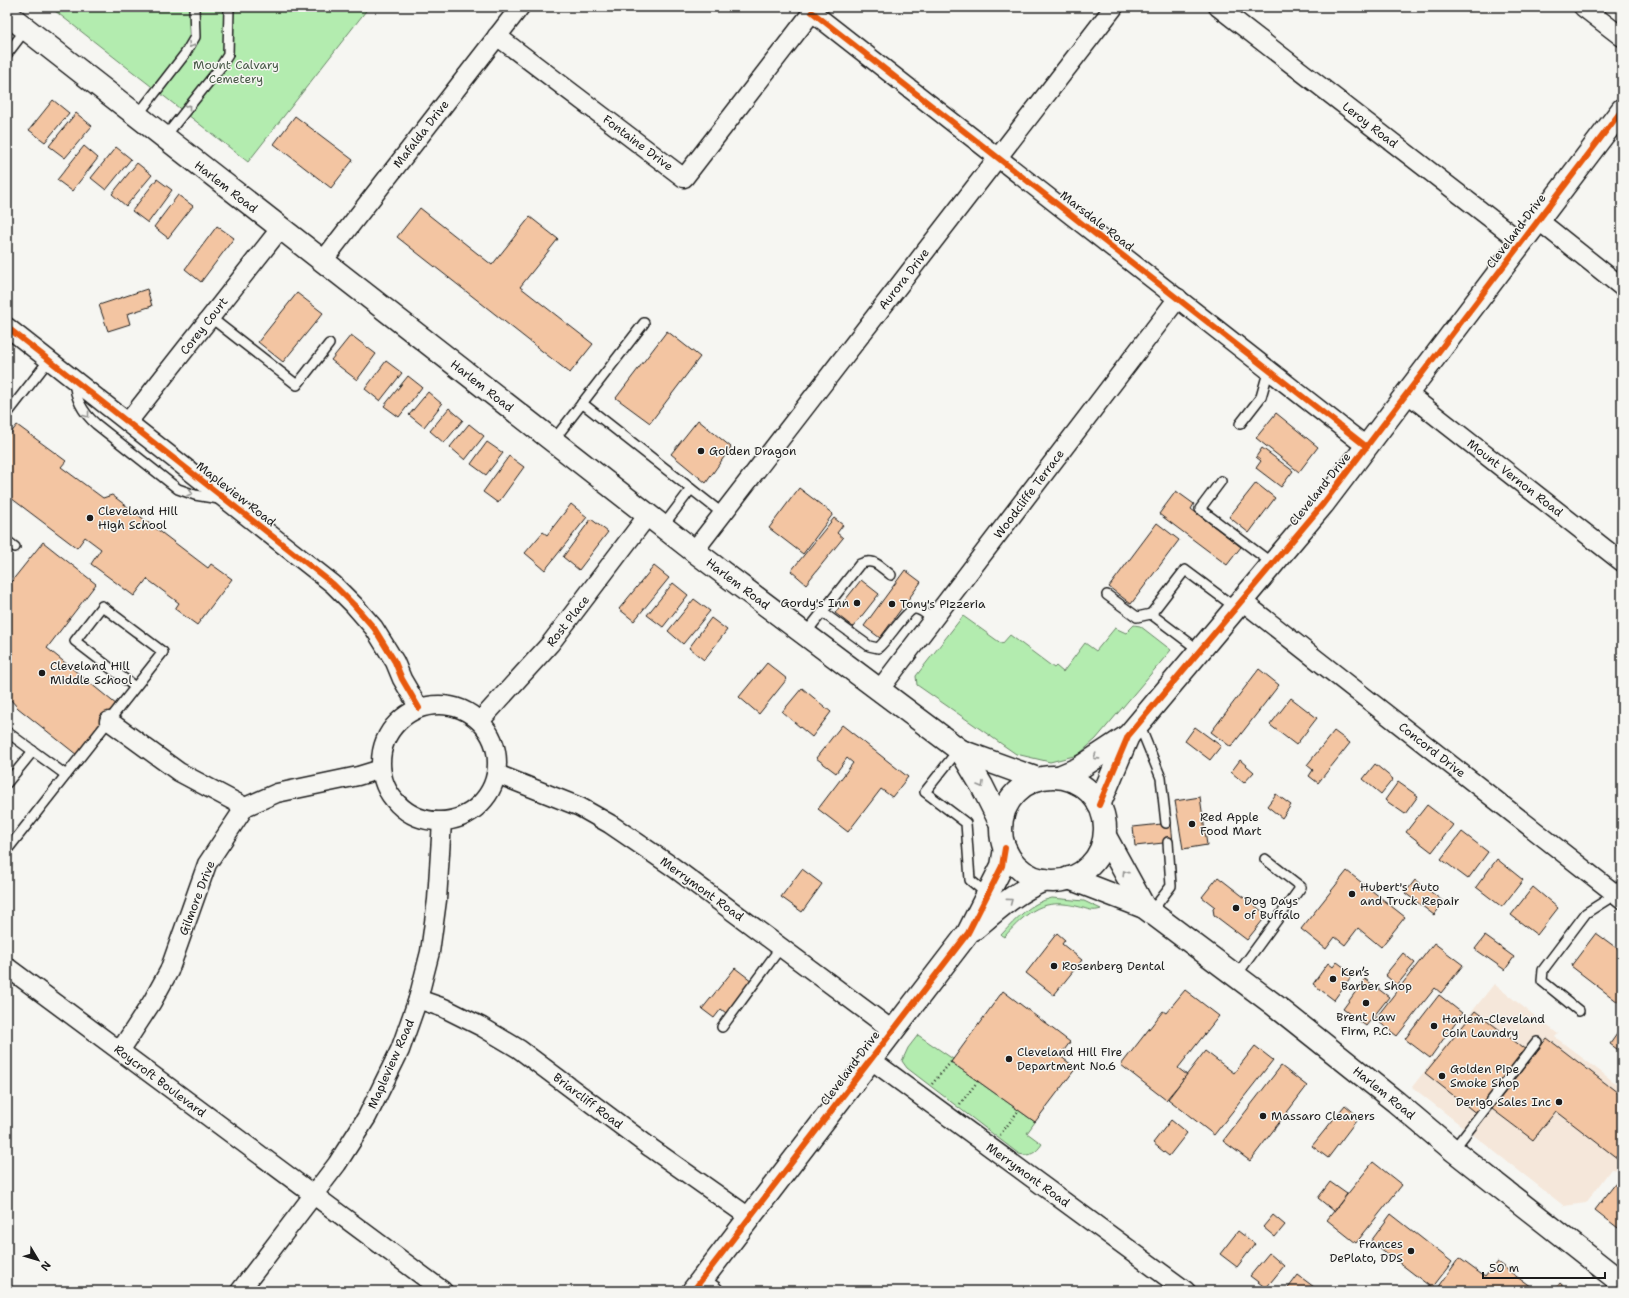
<svg xmlns="http://www.w3.org/2000/svg" width="1629" height="1298" font-family="'Shantell Sans',sans-serif">
<rect width="100%" height="100%" fill="#f6f6f2"/>
<filter id="ink" filterUnits="userSpaceOnUse"><feTurbulence type="fractalNoise" baseFrequency=".025" numOctaves="2"/><feDisplacementMap in="SourceGraphic" scale="8" xChannelSelector="R" yChannelSelector="G"/><feConvolveMatrix kernelMatrix="1 2 1 2 8 2 1 2 1" color-interpolation-filters="sRGB"/></filter>
<g filter="url(#ink)">
<path fill="#f5e7da" d="M1494 984 1558 1034 1555 1037 1622 1088V1171L1611 1169 1586 1203 1564 1206 1412 1087Z"/>
<g fill="#b3ecaf" stroke="#688466">
<path d="M50 7H369L248 162Z"/>
<path d="M963 616 1002 644 1010 635 1054 668 1056 666 1063 672 1085 643 1096 651 1115 628 1126 633 1134 625 1140 626 1171 650 1096 739 1078 755 1050 762 1016 754 917 685 916 676Z"/>
<path d="M1052 898 1084 901 1101 909C1093 912 1087 909 1080 907 1043 897 1028 911 1004 937L1001 935C1017 918 1030 903 1052 898Z"/>
<path d="M918 1035 953 1059 951 1062 1035 1122 1027 1133 1042 1144C1036 1153 1030 1157 1019 1154L907 1068 902 1061 908 1048Z"/>
</g>
<g fill="#f3c5a2" stroke="#1c1c1c">
<path d="M53 100 69 113 45 142 29 130Z"/>
<path d="M76 113 92 126 65 158 49 146Z"/>
<path d="M295 116 353 160 331 188 274 144Z"/>
<path d="M84 146 98 158 72 191 57 180Z"/>
<path d="M116 147 131 159 106 190 91 178Z"/>
<path d="M137 163 152 175 126 206 112 194Z"/>
<path d="M157 179 172 190 148 223 132 211Z"/>
<path d="M178 195 193 206 168 238 154 227Z"/>
<path d="M420 208 492 265 530 217 558 239 520 287 593 344 570 373 397 237Z"/>
<path d="M217 226 234 238 201 282 185 269Z"/>
<path d="M147 289 152 306 127 314 130 324 108 331 99 305Z"/>
<path d="M297 293 323 313 283 362 258 342Z"/>
<path d="M667 331 700 357 650 423 616 398Z"/>
<path d="M351 335 376 354 357 380 331 360Z"/>
<path d="M386 361 402 373 380 401 365 389Z"/>
<path d="M408 376 422 387 399 417 384 406Z"/>
<path d="M428 392 442 404 424 427 409 415Z"/>
<path d="M449 408 463 420 444 443 430 431Z"/>
<path d="M1276 413 1318 447 1299 472 1256 438Z"/>
<path d="M698 420 731 447 706 483 671 454Z"/>
<path d="M469 424 484 436 465 460 450 447Z"/>
<path d="M17 425 66 461 61 467 103 498 112 495 208 568 211 564 232 579 197 625 175 609 179 603 147 579 134 596 91 564 101 549 85 537 77 548 7 495V438Z"/>
<path d="M487 442 503 453 486 475 471 464Z"/>
<path d="M1262 448 1293 471 1281 487 1256 468 1261 461 1256 457Z"/>
<path d="M509 456 524 467 498 503 483 492Z"/>
<path d="M1256 483 1275 498 1249 533 1229 517Z"/>
<path d="M799 488 833 514 803 554 769 528Z"/>
<path d="M1176 491 1194 504 1191 509 1241 547 1227 565 1159 514Z"/>
<path d="M571 504 587 517 545 570 525 553 543 532 547 535Z"/>
<path d="M834 518 843 525 837 533 843 538 806 584 791 571Z"/>
<path d="M591 519 608 532 579 570 563 557Z"/>
<path d="M1157 523 1179 540 1131 604 1109 587Z"/>
<path d="M43 542 96 584 47 648 117 705 77 755 18 708 9 698 7 701V587Z"/>
<path d="M654 566 669 578 634 621 619 609Z"/>
<path d="M905 570 921 582 880 638 864 626Z"/>
<path d="M861 580 879 594 853 627 835 613Z"/>
<path d="M673 583 688 595 663 627 647 615Z"/>
<path d="M694 599 710 611 683 644 668 631Z"/>
<path d="M711 618 727 630 704 660 689 648Z"/>
<path d="M767 663 787 679 759 714 739 697Z"/>
<path d="M1259 669 1279 685 1231 747 1211 732Z"/>
<path d="M802 688 831 712 812 737 782 712Z"/>
<path d="M1291 698 1317 718 1296 745 1270 725Z"/>
<path d="M842 725 908 777 892 797 881 789 848 832 818 809 853 763 847 758 836 773 816 758Z"/>
<path d="M1195 727 1221 746 1210 760 1185 741Z"/>
<path d="M1334 731 1350 743 1318 783 1309 776 1313 770 1307 765Z"/>
<path d="M1240 760 1254 772 1244 783 1231 772Z"/>
<path d="M1375 764 1393 779 1381 794 1363 779Z"/>
<path d="M1398 782 1418 796 1405 814 1385 800Z"/>
<path d="M1276 794 1291 805 1282 818 1267 806Z"/>
<path d="M1200 797 1207 845 1183 849 1175 801Z"/>
<path d="M1427 805 1453 825 1432 852 1406 832Z"/>
<path d="M1171 823 1173 842 1135 846 1133 827Z"/>
<path d="M1462 832 1488 852 1468 879 1441 859Z"/>
<path d="M1497 859 1523 880 1502 907 1476 887Z"/>
<path d="M802 869 822 884 802 912 781 897Z"/>
<path d="M1347 871 1405 917 1381 947 1358 928 1345 945 1335 937 1326 949 1301 929Z"/>
<path d="M1218 877 1267 915 1247 940 1214 915 1213 909 1215 907 1202 897Z"/>
<path d="M1415 880 1444 902 1434 915 1405 893Z"/>
<path d="M1533 887 1558 908 1537 935 1511 915Z"/>
<path d="M1057 933 1065 940 1062 944 1082 960 1054 995 1026 973Z"/>
<path d="M1596 933 1622 952V996L1618 1002 1571 966Z"/>
<path d="M1485 936 1514 957 1505 970 1475 949Z"/>
<path d="M1434 943 1463 965 1441 993 1435 988 1397 1036 1375 1019Z"/>
<path d="M1403 953 1415 963 1397 985 1385 975Z"/>
<path d="M1337 962 1353 974 1334 1000 1313 984 1328 963 1333 967Z"/>
<path d="M735 968 752 981 726 1013 721 1009 714 1018 702 1009Z"/>
<path d="M1365 979 1389 997 1366 1026 1343 1009Z"/>
<path d="M1185 990 1219 1016 1178 1068 1187 1075 1166 1100 1121 1065 1163 1011 1166 1013Z"/>
<path d="M1003 991 1070 1042 1060 1056 1076 1068 1035 1122 951 1062Z"/>
<path d="M1439 995 1462 1013 1430 1058 1405 1039Z"/>
<path d="M1475 1011 1526 1050 1477 1114 1425 1073Z"/>
<path d="M1619 1031 1622 1033 1621 1052 1610 1044Z"/>
<path d="M1547 1038 1622 1096V1162L1556 1111 1533 1140 1492 1109Z"/>
<path d="M1255 1046 1273 1060 1214 1135 1168 1099 1205 1051 1234 1073Z"/>
<path d="M1281 1066 1307 1086 1250 1161 1223 1141Z"/>
<path d="M1345 1105 1359 1117 1328 1158 1312 1146Z"/>
<path d="M1171 1120 1187 1133 1169 1156 1153 1143Z"/>
<path d="M1373 1162 1402 1185 1356 1243 1327 1220Z"/>
<path d="M1330 1182 1347 1194 1334 1211 1318 1198Z"/>
<path d="M1616 1183 1622 1188V1224L1618 1228 1595 1210Z"/>
<path d="M1391 1214 1452 1262 1432 1288 1371 1241Z"/>
<path d="M1273 1215 1285 1225 1275 1237 1263 1227Z"/>
<path d="M1238 1231 1255 1244 1237 1267 1220 1254Z"/>
<path d="M1269 1253 1284 1266 1266 1288 1250 1276Z"/>
<path d="M1459 1258 1485 1277 1497 1262 1532 1288 1530 1291H1436Z"/>
<path d="M1298 1275 1314 1287 1311 1291H1286Z"/>
<path d="M1560 1283 1569 1291H1554Z"/>
</g>
<g fill="none" stroke-linecap="round" stroke-linejoin="round">
<g stroke="#1c1c1c" stroke-width="12">
<g id="lane">
<path d="M7 54 26 29"/>
<path d="M137 116 185 54 195 37 194 7"/>
<path d="M164 138 219 69 228 55 229 7"/>
<path d="M210 317 297 385 329 344"/>
<path d="M74 380C75 398 82 412 96 424L178 489 195 495 219 499"/>
<path d="M582 403 723 514"/>
<path d="M7 414 49 360"/>
<path d="M1240 424 1261 397 1269 369"/>
<path d="M553 441 644 323"/>
<path d="M1221 481 1200 509 1273 564"/>
<path d="M663 526 691 489"/>
<path d="M7 541 15 547"/>
<path d="M1107 595 1137 617 1151 614"/>
<path d="M822 612 869 646 878 648C887 641 906 611 914 609 921 608 928 616 933 620"/>
<path d="M805 634 860 564C874 557 880 567 891 575"/>
<path d="M1200 651 1151 614 1185 570 1236 608"/>
<path d="M1139 724 1161 778 1166 823"/>
<path d="M7 732 33 751"/>
<path d="M959 749 925 792 966 823 970 880 987 894"/>
<path d="M7 783 33 751 66 775"/>
<path d="M7 850 163 652 102 606 75 641 135 687"/>
<path d="M1151 912 1171 886 1168 842"/>
<path d="M1236 976 1301 887 1265 859"/>
<path d="M1579 1011 1542 981 1543 970 1586 913 1616 894"/>
<path d="M722 1027 781 947"/>
<path d="M1453 1150 1537 1042"/>
</g>
</g>
<g stroke="#1c1c1c" stroke-width="21">
<g id="street">
<path d="M1218 7 1521 242"/>
<path d="M1583 7 1622 37"/>
<path d="M812 12 1367 447"/>
<path d="M497 36 684 178 816 7"/>
<path d="M1538 220 1622 287"/>
<path d="M322 262 520 7"/>
<path d="M7 327 333 584 354 605 374 628 395 662 402 679 419 708"/>
<path d="M1408 394 1622 562"/>
<path d="M128 422 280 229"/>
<path d="M694 551 1114 7"/>
<path d="M1242 601 1622 899"/>
<path d="M880 689 1178 298"/>
<circle cx="439" cy="763" r="58"/>
<path d="M109 721 179 772 245 807"/>
<path d="M480 721 550 644 648 515"/>
<path d="M497 774 580 807 610 824 673 867 892 1030"/>
<path d="M7 967 443 1291"/>
<path d="M418 999 444 1008 482 1027 519 1049 651 1148 749 1217"/>
<path d="M120 1051 152 1002 169 971 207 864 245 807 277 793 358 776 381 769"/>
<path d="M870 1059 1186 1291"/>
<path d="M700 1281 714 1291"/>
<path d="M240 1291 337 1164 367 1117 400 1050 418 999 430 952 437 900 442 822"/>
</g>
</g>
<g stroke="#1c1c1c" stroke-width="25">
<g id="secondary">
<path d="M7 14 694 551 961 751 1038 779"/>
<path d="M961 751 982 786 1001 824"/>
<path d="M1059 777 1078 769 1128 736"/>
<circle cx="1053" cy="829" r="52"/>
<path d="M1099 805 1128 736 1323 504 1622 110"/>
<path d="M1105 836 1144 907"/>
<path d="M1069 878 1144 907 1272 1003 1396 1102 1453 1150 1622 1283"/>
<path d="M974 929C995 911 1018 890 1045 880"/>
<path d="M693 1291 968 933 1002 866 1005 848"/>
</g>
</g>
<g stroke="#1c1c1c" stroke-width="2.5" stroke-dasharray="1 3" stroke-linecap="butt">
<path d="M932 1084 951 1062"/>
<path d="M960 1104 978 1081"/>
<path d="M1000 1135 1019 1110"/>
</g>
<use href="#lane" stroke="#f6f6f2" stroke-width="9"/>
<use href="#street" stroke="#f6f6f2" stroke-width="18"/>
<use href="#secondary" stroke="#f6f6f2" stroke-width="22"/>
<g stroke="#f6f6f2" stroke-width="8">
<g id="cycleway">
<path d="M812 12 1367 447"/>
<path d="M7 327 333 584 354 605 374 628 395 662 402 679 419 708"/>
<path d="M1099 805 1128 736 1323 504 1622 110"/>
<path d="M693 1291 968 933 1002 866 1005 848"/>
</g>
</g>
<use href="#cycleway" stroke="#e8590c" stroke-width="6"/>
</g>
<defs><path id="oneway-chevron" d="M-2-3.5L2.5 0L-2 3.5" fill="none" stroke-width="1.6" stroke-linecap="round" stroke-linejoin="round"/></defs>
<g stroke="#949492">
<use href="#oneway-chevron" transform="translate(191 45) rotate(121)"/>
<use href="#oneway-chevron" transform="translate(188 107) rotate(-51)"/>
<use href="#oneway-chevron" transform="translate(87 415) rotate(52)"/>
<use href="#oneway-chevron" transform="translate(190 493) rotate(18)"/>
<use href="#oneway-chevron" transform="translate(1096 757) rotate(147)"/>
<use href="#oneway-chevron" transform="translate(981 785) rotate(60)"/>
<use href="#oneway-chevron" transform="translate(1125 873) rotate(-123)"/>
<use href="#oneway-chevron" transform="translate(1010 901) rotate(-37)"/>
</g>
</g>
<g fill="#1c1c1c" stroke="#f6f6f2" stroke-width="1.5">
<circle cx="701" cy="451" r="4"/>
<circle cx="90" cy="518" r="4"/>
<circle cx="857" cy="603" r="4"/>
<circle cx="892" cy="604" r="4"/>
<circle cx="42" cy="673" r="4"/>
<circle cx="1192" cy="824" r="4"/>
<circle cx="1352" cy="894" r="4"/>
<circle cx="1236" cy="908" r="4"/>
<circle cx="1054" cy="966" r="4"/>
<circle cx="1333" cy="979" r="4"/>
<circle cx="1366" cy="1003" r="4"/>
<circle cx="1434" cy="1026" r="4"/>
<circle cx="1009" cy="1059" r="4"/>
<circle cx="1442" cy="1076" r="4"/>
<circle cx="1559" cy="1102" r="4"/>
<circle cx="1263" cy="1116" r="4"/>
<circle cx="1411" cy="1251" r="4"/>
</g>
<g text-anchor="middle" stroke-width="3" stroke-linejoin="round" paint-order="stroke">
<g font-size="12" fill="#495a48" stroke="#f6f6f2">
<text x="236" y="69">Mount Calvary<tspan x="236" dy="14">Cemetery</tspan></text>
</g>
<g font-size="12" fill="#1c1c1c" stroke="#f6f6f2">
<text transform="translate(1370 125) rotate(38)" y="4">Leroy Road</text>
<text transform="translate(421 134) rotate(-52)" y="4">Mafalda Drive</text>
<text transform="translate(638 143) rotate(37)" y="4">Fontaine Drive</text>
<text transform="translate(226 187) rotate(38)" y="4">Harlem Road</text>
<text transform="translate(1097 221) rotate(38)" y="4">Marsdale Road</text>
<text transform="translate(1516 231) rotate(-53)" y="4">Cleveland Drive</text>
<text transform="translate(904 279) rotate(-52)" y="4">Aurora Drive</text>
<text transform="translate(204 326) rotate(-52)" y="4">Corey Court</text>
<text transform="translate(482 386) rotate(38)" y="4">Harlem Road</text>
<text transform="translate(1515 478) rotate(38)" y="4">Mount Vernon Road</text>
<text transform="translate(1320 489) rotate(-51)" y="4">Cleveland Drive</text>
<text transform="translate(236 494) rotate(38)" y="4">Mapleview Road</text>
<text transform="translate(1029 494) rotate(-53)" y="4">Woodcliffe Terrace</text>
<text transform="translate(738 584) rotate(37)" y="4">Harlem Road</text>
<text transform="translate(568 621) rotate(-52)" y="4">Rost Place</text>
<text transform="translate(1432 750) rotate(38)" y="4">Concord Drive</text>
<text transform="translate(702 889) rotate(36)" y="4">Merrymont Road</text>
<text transform="translate(197 898) rotate(-69)" y="4">Gilmore Drive</text>
<text transform="translate(391 1064) rotate(-66)" y="4">Mapleview Road</text>
<text transform="translate(850 1068) rotate(-53)" y="4">Cleveland Drive</text>
<text transform="translate(160 1081) rotate(37)" y="4">Roycroft Boulevard</text>
<text transform="translate(1384 1093) rotate(39)" y="4">Harlem Road</text>
<text transform="translate(588 1101) rotate(37)" y="4">Briarcliff Road</text>
<text transform="translate(1028 1175) rotate(36)" y="4">Merrymont Road</text>
</g>
<g font-size="12" fill="#1c1c1c" stroke="#f6f6f2" text-anchor="start">
<text x="709" y="455">Golden Dragon</text>
<text x="98" y="515">Cleveland Hill<tspan x="98" dy="14">High School</tspan></text>
<text x="849" y="607" text-anchor="end">Gordy's Inn</text>
<text x="900" y="608">Tony's Pizzeria</text>
<text x="50" y="670">Cleveland Hill<tspan x="50" dy="14">Middle School</tspan></text>
<text x="1200" y="821">Red Apple<tspan x="1200" dy="14">Food Mart</tspan></text>
<text x="1360" y="891">Hubert's Auto<tspan x="1360" dy="14">and Truck Repair</tspan></text>
<text x="1244" y="905">Dog Days<tspan x="1244" dy="14">of Buffalo</tspan></text>
<text x="1062" y="970">Rosenberg Dental</text>
<text x="1341" y="976">Ken’s<tspan x="1341" dy="14">Barber Shop</tspan></text>
<text x="1366" y="1021" text-anchor="middle">Brent Law<tspan x="1366" dy="14">Firm, P.C.</tspan></text>
<text x="1442" y="1023">Harlem-Cleveland<tspan x="1442" dy="14">Coin Laundry</tspan></text>
<text x="1017" y="1056">Cleveland Hill Fire<tspan x="1017" dy="14">Department No.6</tspan></text>
<text x="1450" y="1073">Golden Pipe<tspan x="1450" dy="14">Smoke Shop</tspan></text>
<text x="1551" y="1106" text-anchor="end">Derigo Sales Inc</text>
<text x="1271" y="1120">Massaro Cleaners</text>
<text x="1403" y="1248" text-anchor="end">Frances<tspan x="1403" dy="14">DePlato, DDS</tspan></text>
</g>
</g>
<rect width="1629" height="1298" fill="none" stroke="#f6f6f2" stroke-width="24"/>
<rect x="12" y="12" width="1605" height="1274" fill="none" stroke="#1c1c1c" stroke-width="1.5" filter="url(#ink)"/>
<g transform="translate(38 1260) rotate(128)" stroke="#f6f6f2" stroke-width="3" paint-order="stroke">
<path d="M0-3L7 15L0 10L-7 15Z" fill="#1c1c1c"/>
<text y="-6" font-size="11" font-weight="bold" text-anchor="middle" fill="#1c1c1c">N</text>
</g>
<path d="M1483 1272v6h122v-6" fill="none" stroke="#1c1c1c" stroke-width="2"/>
<text x="1489" y="1272" font-size="12" fill="#1c1c1c" stroke="#f6f6f2" stroke-width="3" paint-order="stroke">50 m</text>
</svg>
